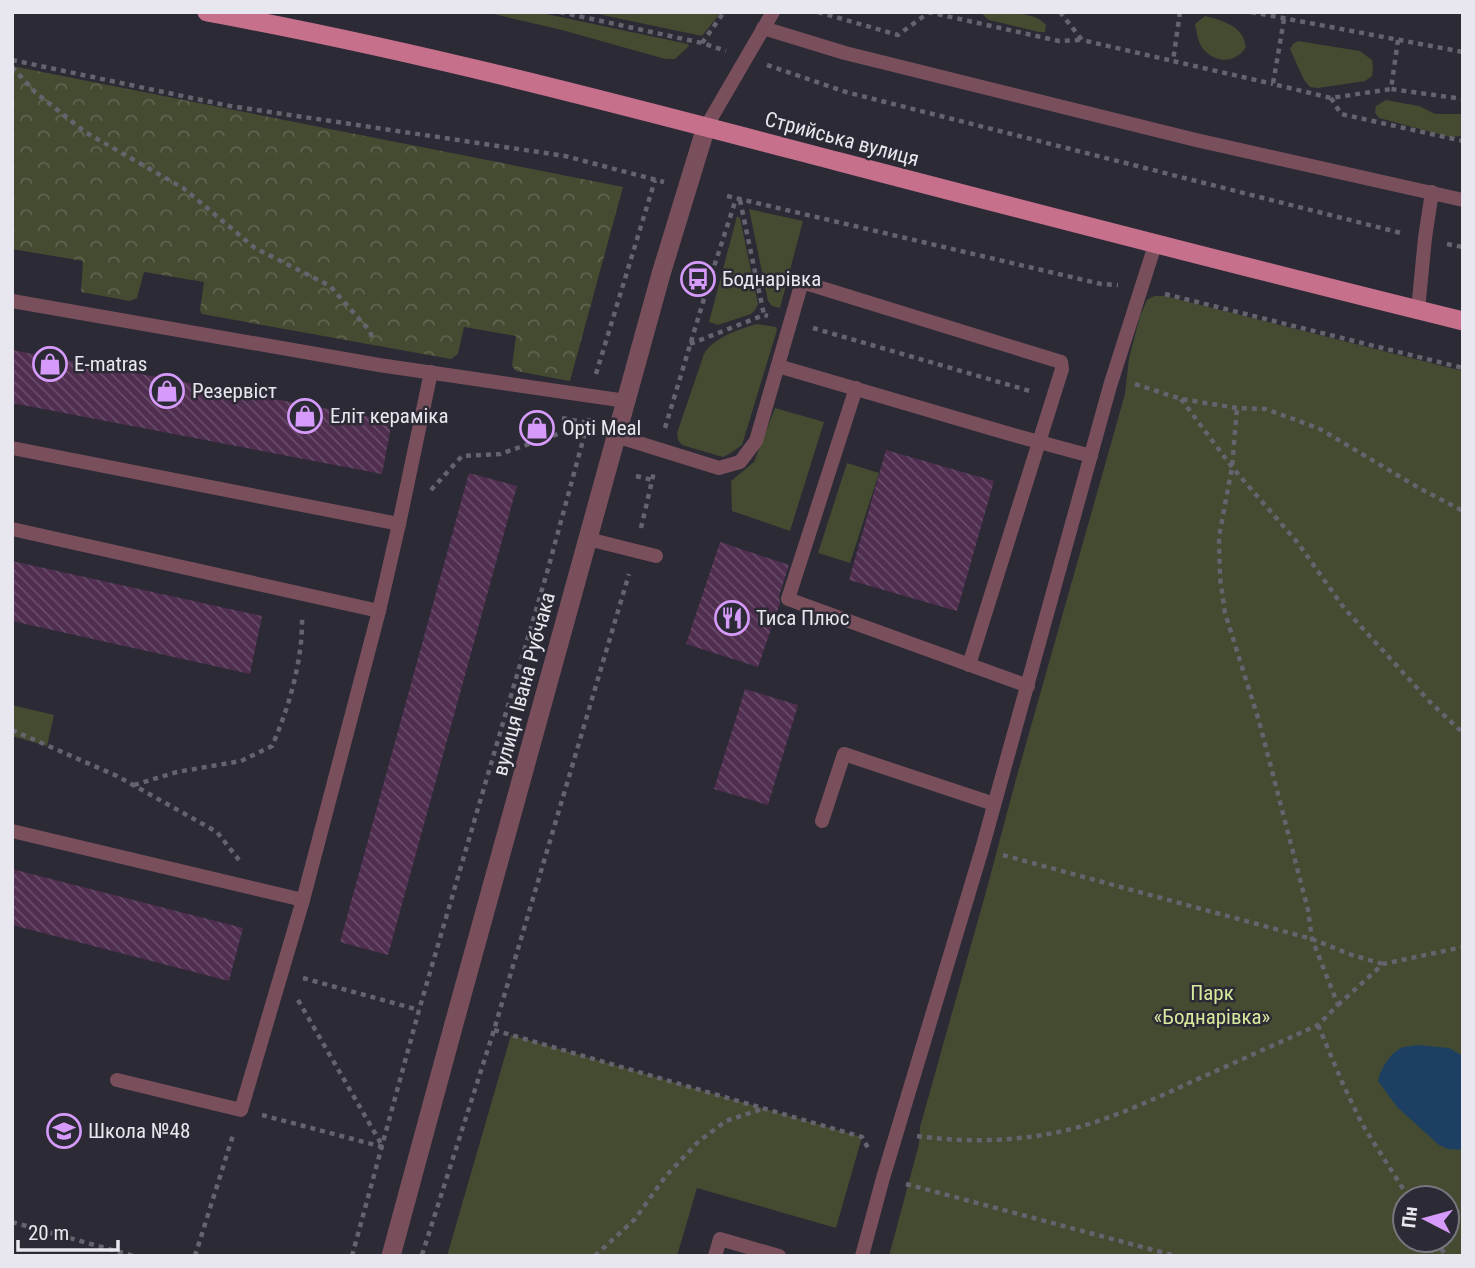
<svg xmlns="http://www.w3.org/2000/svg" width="1475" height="1268" font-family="'Roboto Condensed',sans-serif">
<defs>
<pattern id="forest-crowns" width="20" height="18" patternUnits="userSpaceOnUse" patternTransform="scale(1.75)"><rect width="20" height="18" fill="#444b31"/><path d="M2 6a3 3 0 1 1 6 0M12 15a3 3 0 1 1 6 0" fill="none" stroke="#5f654f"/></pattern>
<pattern id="building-back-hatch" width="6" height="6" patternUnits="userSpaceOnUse" patternTransform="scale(1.75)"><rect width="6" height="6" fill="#502e50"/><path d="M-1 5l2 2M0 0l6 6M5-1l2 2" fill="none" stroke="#694c6a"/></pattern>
</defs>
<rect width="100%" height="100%" fill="#2b2a35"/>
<g fill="#444b31" fill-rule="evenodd">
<path d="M485 12H537L688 44 689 46 675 59H665L562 30Z"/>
<path d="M588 12H721L702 36Z"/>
<path d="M985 12C1002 12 1035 11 1046 25L1045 32H1039L989 20 983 15Z"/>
<path d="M1205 16C1218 19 1235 24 1242 35 1244 39 1245 43 1246 47 1237 62 1219 64 1206 52 1198 45 1197 34 1195 24Z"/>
<path d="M1298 41 1360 51 1372 60 1373 68 1372 76 1365 81 1318 88 1310 87 1304 80 1290 49 1293 44Z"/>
<path d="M1386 100 1419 106 1435 114H1463V136L1450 137 1379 118 1375 113 1376 106Z"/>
<path d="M749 209 803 221 780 308 772 306 768 301Z"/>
<path d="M737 216 740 218 758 304 755 310 751 314 718 325 709 322Z"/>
<path d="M1154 296H1165L1463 371V1256H889L919 1144 920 1127 987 888 1016 779 1125 394 1129 358 1140 316 1147 300ZM1405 1198H1447V1240H1405Z"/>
<path d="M757 324 776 327 777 330 742 445 731 453 723 457 682 445 678 440 677 433 704 354C713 338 739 329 757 324Z"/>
<path d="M775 408 824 422 790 531 732 511 731 481 754 462Z"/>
<path d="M847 463 879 473 850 563 818 553Z"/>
<path d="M12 705 54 715 47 746 12 736Z"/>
<path d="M511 1035 862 1137 836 1228 697 1188 677 1256H447Z"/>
</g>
<path fill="url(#forest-crowns)" d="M12 66 623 187 570 381 516 371 512 366 516 336 464 327 458 354 451 359 202 314 200 310 204 282 144 272 137 298 130 301 81 292 83 261 12 249Z"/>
<path fill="#1d4062" d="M1418 1045 1449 1048 1463 1056V1150L1448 1149 1439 1145 1397 1107 1378 1081C1380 1070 1389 1054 1401 1048 1405 1046 1413 1046 1418 1045Z"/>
<g fill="url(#building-back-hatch)">
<path d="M12 350 392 421 382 474 12 403Z"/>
<path d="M886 450 994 481 957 611 849 580Z"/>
<path d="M469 473 517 486 388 955 340 942Z"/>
<path d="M720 542 789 565 779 596 780 603 758 667 686 644Z"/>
<path d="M12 561 262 616 250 674 12 621Z"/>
<path d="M745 689 798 705 768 805 714 789Z"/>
<path d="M12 869 243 928 229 981 12 925Z"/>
</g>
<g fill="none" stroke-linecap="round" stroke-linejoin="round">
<g stroke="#65646e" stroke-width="4.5" stroke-dasharray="5 5" stroke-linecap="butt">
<path d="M560 12 702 43 726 51"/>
<path d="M818 12 898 35 928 13"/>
<path d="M928 12 1059 41 1082 40"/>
<path d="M1060 12 1082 40 1173 61"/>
<path d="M1180 12 1173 61 1273 84"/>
<path d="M1251 12 1463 52"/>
<path d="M1284 19 1273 84 1331 98 1391 89"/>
<path d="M1398 40 1391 89 1463 99"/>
<path d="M702 43 724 12"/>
<path d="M12 60 230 106 565 156 664 182"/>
<path d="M767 65 846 92 1401 233"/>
<path d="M12 67 35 92 85 132 183 188 255 248 330 286 370 331 373 341"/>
<path d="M1331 98 1341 114 1463 141"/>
<path d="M727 196 1101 284 1118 285"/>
<path d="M740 200 764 315"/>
<path d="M1447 244 1463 247"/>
<path d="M698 279 709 282"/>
<path d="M1165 294 1463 368"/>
<path d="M813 328 1030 391"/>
<path d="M690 344 764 315 768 316"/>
<path d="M596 374 655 180"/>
<path d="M1135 384 1181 399 1237 408 1266 409 1320 429 1419 488 1463 511"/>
<path d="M1181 399 1232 467 1298 543 1344 608 1430 702 1463 733"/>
<path d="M562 418 588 423"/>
<path d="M665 428 709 282 736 199"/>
<path d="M636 476 652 480"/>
<path d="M431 490 462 456 500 454 587 424"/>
<path d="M641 528 654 472"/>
<path d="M12 730 117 776 217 832 239 860"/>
<path d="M134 785 177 772 241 761 272 746C289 708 303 659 302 617"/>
<path d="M1003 855 1312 939 1352 955 1383 964"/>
<path d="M303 978 419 1010"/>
<path d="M298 1000 383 1147"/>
<path d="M1338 1005 1383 964 1463 947"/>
<path d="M1318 1025 1342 1082 1362 1124 1409 1198"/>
<path d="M494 1030 862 1137 868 1148"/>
<path d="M262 1115 383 1147"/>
<path d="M917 1136C975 1144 1037 1141 1092 1123 1126 1112 1159 1097 1191 1082 1234 1063 1276 1044 1318 1025L1338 1005 1312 939 1308 910 1259 721 1225 613 1220 578 1219 537 1232 467 1237 408"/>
<path d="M906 1184 1176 1256"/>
<path d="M1447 1219 1454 1215 1463 1205"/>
<path d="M12 1222 134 1256"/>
<path d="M1436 1240 1446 1256"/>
<path d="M422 1255 494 1030 629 574"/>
<path d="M195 1256 234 1132"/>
<path d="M352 1256 419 1010 548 569 589 418"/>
<path d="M595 1256 635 1219 665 1177 698 1142 726 1121 762 1109"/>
</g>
<g stroke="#794f5c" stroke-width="14">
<path d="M763 28 845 53 1196 140 1463 200"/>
<path d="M706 127 773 12"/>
<path d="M12 301 379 365 626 401"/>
<path d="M1418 310 1425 238 1432 192"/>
<path d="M778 366 1010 434 1091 456"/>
<path d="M856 388 788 599 1028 686"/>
<path d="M616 436 719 468 740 462 756 441 802 282 1061 362 1062 369 969 665"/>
<path d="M12 448 399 524 379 611 303 900 12 831"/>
<path d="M399 524 431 372"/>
<path d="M12 529 379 611"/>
<path d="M588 539 656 556"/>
<path d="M822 821 844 754 994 804"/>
<path d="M117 1080 241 1110 303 900"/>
<path d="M715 1256 720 1239 779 1256"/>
<path d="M862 1256 883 1178 982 849 1110 386 1155 245"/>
</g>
<path stroke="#794f5c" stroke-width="19" d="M391 1256 455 1020 661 274 706 127"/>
<path stroke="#c6708c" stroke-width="19" d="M207 12C421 51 630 107 840 162 1047 216 1255 270 1463 321"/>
</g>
<defs>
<g id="bus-ring" transform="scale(1.75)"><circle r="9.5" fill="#2b2a35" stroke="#d69bfa" stroke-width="1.5"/><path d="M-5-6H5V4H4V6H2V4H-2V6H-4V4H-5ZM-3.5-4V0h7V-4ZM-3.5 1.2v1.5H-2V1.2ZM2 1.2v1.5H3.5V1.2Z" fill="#d69bfa"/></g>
<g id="shop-ring" transform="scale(1.75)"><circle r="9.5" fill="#2b2a35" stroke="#d69bfa" stroke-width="1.5"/><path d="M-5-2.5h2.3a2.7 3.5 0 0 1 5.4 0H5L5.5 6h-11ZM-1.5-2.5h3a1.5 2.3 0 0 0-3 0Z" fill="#d69bfa"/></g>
<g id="restaurant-ring" transform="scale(1.75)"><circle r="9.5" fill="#2b2a35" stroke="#d69bfa" stroke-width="1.5"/><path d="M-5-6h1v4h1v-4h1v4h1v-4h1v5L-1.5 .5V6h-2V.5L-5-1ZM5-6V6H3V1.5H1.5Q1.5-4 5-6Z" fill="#d69bfa"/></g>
<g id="school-ring" transform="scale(1.75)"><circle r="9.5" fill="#2b2a35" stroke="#d69bfa" stroke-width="1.5"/><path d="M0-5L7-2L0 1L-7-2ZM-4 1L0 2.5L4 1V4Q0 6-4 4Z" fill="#d69bfa"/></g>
</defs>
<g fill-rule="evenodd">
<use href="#bus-ring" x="698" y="279"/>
<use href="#shop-ring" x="50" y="364"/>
<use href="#shop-ring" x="167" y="391"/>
<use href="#shop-ring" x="305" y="416"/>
<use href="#shop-ring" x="537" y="428"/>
<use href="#restaurant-ring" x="732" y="618"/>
<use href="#school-ring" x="64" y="1131"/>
</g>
<g text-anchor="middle" stroke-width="5" stroke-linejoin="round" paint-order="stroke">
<g font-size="21" fill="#e8e7ef" stroke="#2b2a35">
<text transform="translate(842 139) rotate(15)" y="7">Стрийська вулиця</text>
<text transform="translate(524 684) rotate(-75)" y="7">вулиця Івана Рубчака</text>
</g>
<g font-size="21" fill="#e8e7ef" stroke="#2b2a35" text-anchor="start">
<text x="722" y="286">Боднарівка</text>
<text x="74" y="371">E-matras</text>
<text x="192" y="398">Резервіст</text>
<text x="330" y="423">Еліт кераміка</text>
<text x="562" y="435">Opti Meal</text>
<text x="756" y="625">Тиса Плюс</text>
<text x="88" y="1138">Школа №48</text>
</g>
<g font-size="21" fill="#d5e99d" stroke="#2b2a35">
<text x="1212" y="1000">Парк<tspan x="1212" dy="24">«Боднарівка»</tspan></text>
</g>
</g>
<rect width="1475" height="1268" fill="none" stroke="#e8e7ef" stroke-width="28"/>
<g transform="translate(1426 1219) rotate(276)"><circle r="33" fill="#2b2a35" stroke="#77767f" stroke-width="2"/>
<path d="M0-5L12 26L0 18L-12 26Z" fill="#d69bfa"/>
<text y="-10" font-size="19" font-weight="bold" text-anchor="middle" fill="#e8e7ef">Пн</text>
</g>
<path d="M18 1240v10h100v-10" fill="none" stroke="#e8e7ef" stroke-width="3.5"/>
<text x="28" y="1240" font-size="21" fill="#e8e7ef" stroke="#2b2a35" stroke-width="5" paint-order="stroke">20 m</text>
</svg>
